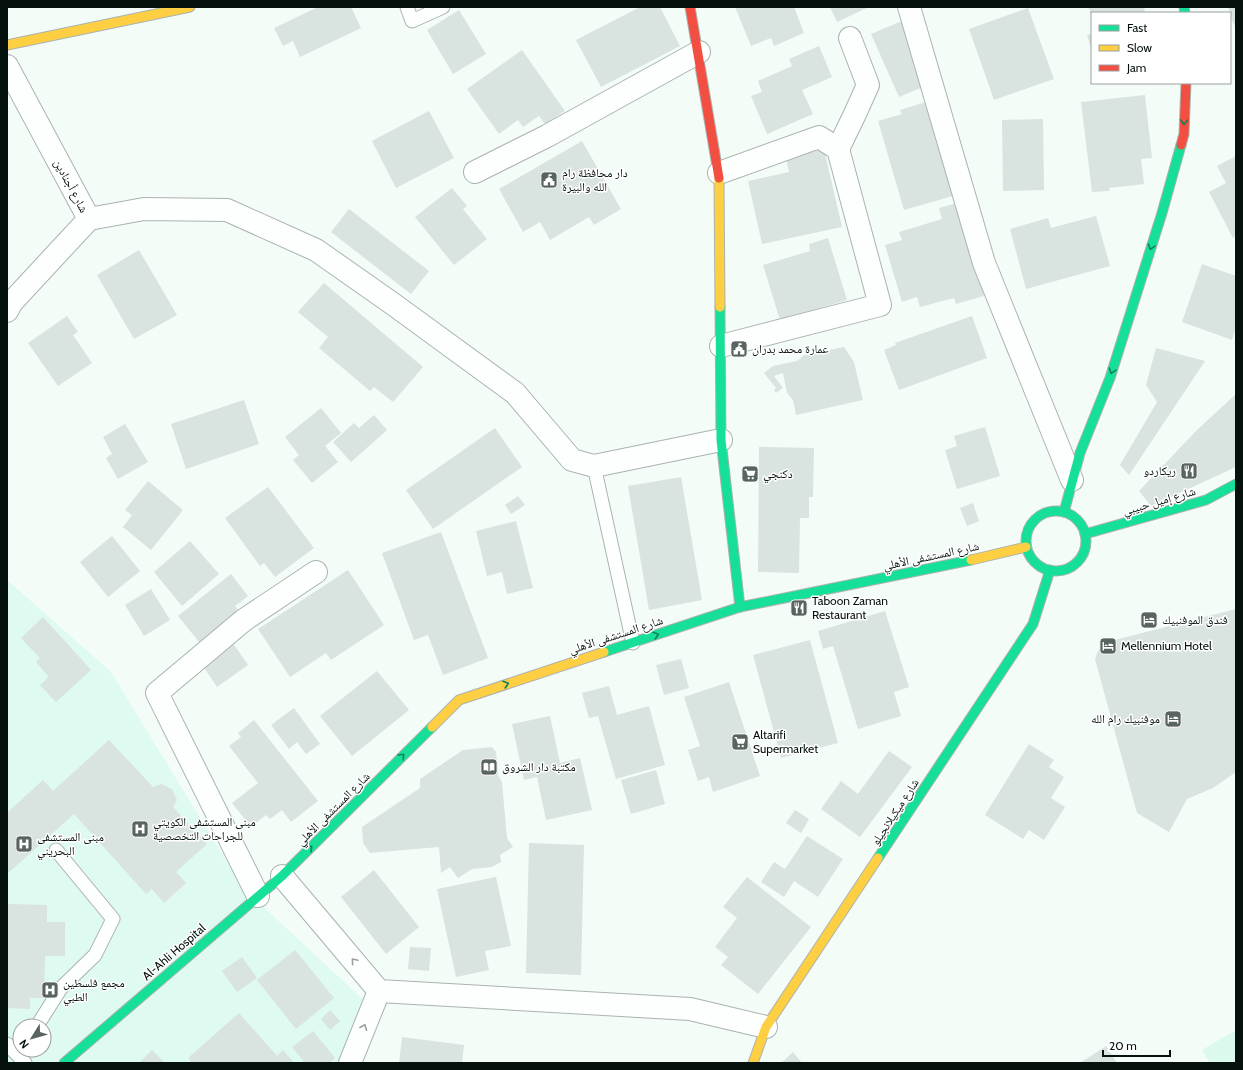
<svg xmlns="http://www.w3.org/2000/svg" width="1243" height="1070" font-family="Cabin,'Noto Naskh Arabic',sans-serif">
<rect width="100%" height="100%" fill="#f4fcf8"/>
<path fill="#dffaf0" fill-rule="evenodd" d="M7 580 111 672 243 888 367 1003 340 1063H7ZM20 1026H44V1050H20Z"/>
<path fill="#dbf9ed" d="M1236 1030V1063H1210L1202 1050Z"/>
<g fill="#d9e3df">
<path d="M318 7H351L361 28 300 57 293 41 283 46 274 28Z"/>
<path d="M640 7H660L680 46 601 87 576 40Z"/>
<path d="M735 7H794L804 33 774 46 771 38 751 46Z"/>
<path d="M830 7H869L837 22Z"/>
<path d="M1091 7H1144L1145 13H1092V18L1089 8Z"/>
<path d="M1228 7H1236V27L1233 23Z"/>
<path d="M1028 8 1054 79 994 100 969 29Z"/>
<path d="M459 10 486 54 453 74 427 30Z"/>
<path d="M902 21 930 84 899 97 871 34Z"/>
<path d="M1092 34V51L1087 35Z"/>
<path d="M819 46 832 77 802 90 813 114 767 134 751 96 762 92 758 81 792 66 789 59Z"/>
<path d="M522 50 565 111 545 124 539 116 523 127 518 120 499 134 467 89Z"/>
<path d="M1145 95 1152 158 1141 159 1144 184 1109 188 1110 191 1092 192 1081 102Z"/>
<path d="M926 102 953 196 904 210 878 121 902 114 900 110Z"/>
<path d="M429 111 454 158 396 188 372 141Z"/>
<path d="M1043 119 1044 190 1003 191 1002 120Z"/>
<path d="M582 141 621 209 594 225 589 217 550 240 540 222 523 232 499 189Z"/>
<path d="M824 149 842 227 762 244 748 181 789 172 786 158Z"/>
<path d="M1236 156V236L1233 238 1209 192 1226 183 1217 166Z"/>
<path d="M452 188 467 206 463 209 487 239 454 265 415 217Z"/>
<path d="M957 203 984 296 956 304 954 298 920 307 917 297 902 302 885 245 902 240 899 232 942 219 939 208Z"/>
<path d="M349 209 429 271 411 294 331 232Z"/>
<path d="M1096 216 1110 266 1026 289 1010 229 1048 218 1051 228Z"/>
<path d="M828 238 847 300 780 320 763 265 810 251 809 244Z"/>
<path d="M139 250 177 315 134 339 97 275Z"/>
<path d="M1202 264 1236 276V328L1232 340 1182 322Z"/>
<path d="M324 283 423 367 393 402 374 387 370 391 319 348 328 337 298 312Z"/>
<path d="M67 316 78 332 73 335 92 363 58 386 28 343Z"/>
<path d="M972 316 987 358 899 390 884 350 896 345 895 343Z"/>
<path d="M844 347 854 362 863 400 796 415 793 400 787 393 783 373 774 376 783 388 776 393 774 390 776 388 764 373 773 366 797 361 804 355Z"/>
<path d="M1156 348 1205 361 1129 475 1120 465 1157 402 1146 385Z"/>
<path d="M1236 394V467L1151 506 1139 491 1197 430Z"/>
<path d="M244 400 259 444 186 469 171 424Z"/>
<path d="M321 408 341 433 325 446 338 462 312 483 293 460 299 455 285 437Z"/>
<path d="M374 415 387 430 351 462 333 442 354 423 359 428Z"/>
<path d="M125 424 148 462 118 479 106 458 112 454 103 437Z"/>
<path d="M985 427 1000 476 957 489 945 450 957 446 954 436Z"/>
<path d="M495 428 522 467 433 529 406 490Z"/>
<path d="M759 447 814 448 813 497H809V518H800L799 573 758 572Z"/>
<path d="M681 477 702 600 649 610 628 486Z"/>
<path d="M148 481 183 510 151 550 123 527 132 515 125 510Z"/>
<path d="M268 487 314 548 275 577 264 563 260 566 225 518Z"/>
<path d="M518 496 525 505 511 514 505 505Z"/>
<path d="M973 503 979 521 967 526 960 508Z"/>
<path d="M516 521 533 588 507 594 502 572 487 576 476 531Z"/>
<path d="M441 532 488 658 443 675 428 635 414 640 382 553Z"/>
<path d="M112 536 140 571 108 597 80 562Z"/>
<path d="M190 541 219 574 182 606 154 572Z"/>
<path d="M348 570 384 625 331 660 326 653 290 677 258 629Z"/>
<path d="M231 574 248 596 235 606 243 616 204 648 178 616Z"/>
<path d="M151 589 170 620 144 636 125 605Z"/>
<path d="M1236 609V772L1213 788 1187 799 1169 832 1137 813 1095 659 1098 651 1103 645 1111 641Z"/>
<path d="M885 611 909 687 894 692 901 716 858 729 833 646 823 649 818 631Z"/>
<path d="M43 617 91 670 56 702 40 685 49 677 36 662 40 658 21 638Z"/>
<path d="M230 639 248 665 217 687 199 660Z"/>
<path d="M810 640 838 743 781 758 753 655Z"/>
<path d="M681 659 689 688 664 695 656 665Z"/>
<path d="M377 671 409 710 352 756 320 716Z"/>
<path d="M729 682 760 776 713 792 709 777 698 781 688 750 700 746 684 697Z"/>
<path d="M609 686 617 715 649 706 665 765 616 779 598 716 589 718 582 693Z"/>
<path d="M294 708 320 744 306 754 297 742 289 749 271 725Z"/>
<path d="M550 716 560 763 580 758 592 810 546 820 537 777 524 780 512 724Z"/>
<path d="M254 720 318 801 291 822 282 810 270 819 266 815 251 827 232 803 258 783 229 746 241 737 238 733Z"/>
<path d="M109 740 153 787 161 784 172 789 177 800 173 807 207 844 176 872 186 883 164 903 152 889 146 894 74 814 7 874V813L43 780 53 791Z"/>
<path d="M1029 744 1054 760 1049 767 1064 777 1051 798 1065 807 1044 840 1029 830 1023 839 985 815Z"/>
<path d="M492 747 496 752 498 775 502 782 507 838 513 847 500 855 501 862 492 867 472 869 458 878 450 867 441 873 439 847 370 853 363 843 362 827 420 788V779L463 750Z"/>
<path d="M889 751 912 767 860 837 821 809 841 781 858 794Z"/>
<path d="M656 770 665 804 631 814 621 780Z"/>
<path d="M795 810 809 819 801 833 786 823Z"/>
<path d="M807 836 843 859 818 897 794 881 784 897 761 882 774 862 785 869Z"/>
<path d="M529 843 584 845 581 975 526 973Z"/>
<path d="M374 870 419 927 386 954 341 897Z"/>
<path d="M496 877 511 946 485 951 489 970 456 977 437 889Z"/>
<path d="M747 877 811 927 758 994 721 965 728 957 715 947 737 918 723 907Z"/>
<path d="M7 904 47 905V922H65V956H45L44 998H30V1009L7 1008Z"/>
<path d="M410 947 431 948 429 971 408 969Z"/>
<path d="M295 950 334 998 296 1029 257 980Z"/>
<path d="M242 957 257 978 237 992 222 971Z"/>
<path d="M330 1010 340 1021 330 1030 321 1019Z"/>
<path d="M239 1013 277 1056 283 1050 294 1063H192L188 1058Z"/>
<path d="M313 1031 335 1058 329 1063H305L292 1047Z"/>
<path d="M402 1037 464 1045 462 1063H399Z"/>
<path d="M1106 1046 1117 1063H1080Z"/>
<path d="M152 1050 165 1063H139Z"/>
<path d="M793 1052 802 1063H781Z"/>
</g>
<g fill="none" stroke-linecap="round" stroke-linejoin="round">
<g stroke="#aab3af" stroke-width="15">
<g id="lane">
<path d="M407 7 412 21 443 7"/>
<path d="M594 466 633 643"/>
<path d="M37 1026 61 988 95 955 113 919 56 850"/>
<path d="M7 1044 25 1063"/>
</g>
</g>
<g stroke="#aab3af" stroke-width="24">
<g id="street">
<path d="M909 7 984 263 1072 480"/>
<path d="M7 66 89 219 12 302 7 311"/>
<path d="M838 149 854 116 868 85 850 38"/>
<path d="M475 172 547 136 699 52"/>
<path d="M719 173 819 137 838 149 880 305 721 346"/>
<path d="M89 219 144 209 227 210 316 250 393 304 515 393 572 460 594 466 721 440"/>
<path d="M282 876 379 991 690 1009 766 1027"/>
<path d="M258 896 157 693 244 620 316 572"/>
<path d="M350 1063 379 991"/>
</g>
</g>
<g stroke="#aab3af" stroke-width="11">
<g id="fast">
<path d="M1184 7 1185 13"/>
<path d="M720 307 721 440 740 607"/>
<circle cx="1056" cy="541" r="30"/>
<path d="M1064 512 1080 453 1110 378 1162 213 1181 145"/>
<path d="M1085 534 1206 500 1236 484"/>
<path d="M604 652 740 607 971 560"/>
<path d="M878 858 1033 624 1050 570"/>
<path d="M64 1063 282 876 432 727"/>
</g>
</g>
<g stroke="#aab3af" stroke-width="11">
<g id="slow">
<path d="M7 45 190 7"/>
<path d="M719 178 720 307"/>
<path d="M971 560 1026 547"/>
<path d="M432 727 459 700 604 652"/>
<path d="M753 1063 766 1027 878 858"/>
</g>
</g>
<g stroke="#aab3af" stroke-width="11">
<g id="jam">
<path d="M690 7 719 178"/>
<path d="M1181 145 1184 134 1186 83"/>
</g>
</g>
<use href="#lane" stroke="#fdfffe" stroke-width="13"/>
<use href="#street" stroke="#fdfffe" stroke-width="22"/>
<use href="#fast" stroke="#16e098" stroke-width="9"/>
<use href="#slow" stroke="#ffcf43" stroke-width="9"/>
<use href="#jam" stroke="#f24e42" stroke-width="9"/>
</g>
<defs><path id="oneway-chevron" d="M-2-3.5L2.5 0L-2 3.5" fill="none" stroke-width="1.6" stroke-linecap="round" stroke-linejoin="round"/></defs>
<g stroke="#0e8359">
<use href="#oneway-chevron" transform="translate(1184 122) rotate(93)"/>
<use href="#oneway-chevron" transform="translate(1151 247) rotate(108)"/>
<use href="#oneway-chevron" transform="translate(1112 371) rotate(108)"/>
<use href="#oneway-chevron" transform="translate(656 635) rotate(-18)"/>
<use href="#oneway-chevron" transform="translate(506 684) rotate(-18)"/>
<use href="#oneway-chevron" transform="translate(402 756) rotate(-45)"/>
<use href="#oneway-chevron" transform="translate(310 848) rotate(-45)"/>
</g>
<g stroke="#9aa09e">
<use href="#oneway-chevron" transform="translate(354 961) rotate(-130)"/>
<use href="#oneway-chevron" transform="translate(364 1027) rotate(-68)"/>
</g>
<defs>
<g id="civic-square" transform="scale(0.9)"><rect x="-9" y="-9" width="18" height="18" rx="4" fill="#59635f" stroke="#fff"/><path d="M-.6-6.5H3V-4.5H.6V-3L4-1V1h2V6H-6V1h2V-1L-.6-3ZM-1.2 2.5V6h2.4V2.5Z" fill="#fff"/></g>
<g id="restaurant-square" transform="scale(0.9)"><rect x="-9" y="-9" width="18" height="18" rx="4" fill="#59635f" stroke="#fff"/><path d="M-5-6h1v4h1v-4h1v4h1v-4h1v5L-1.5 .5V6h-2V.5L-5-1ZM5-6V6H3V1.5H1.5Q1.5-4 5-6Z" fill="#fff"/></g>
<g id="supermarket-square" transform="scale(0.9)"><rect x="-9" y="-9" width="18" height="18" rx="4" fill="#59635f" stroke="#fff"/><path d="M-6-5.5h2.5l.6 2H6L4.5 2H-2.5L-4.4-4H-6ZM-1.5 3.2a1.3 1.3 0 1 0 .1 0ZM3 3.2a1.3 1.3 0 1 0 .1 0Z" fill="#fff"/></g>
<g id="hotel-square" transform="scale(0.9)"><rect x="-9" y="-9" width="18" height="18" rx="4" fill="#59635f" stroke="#fff"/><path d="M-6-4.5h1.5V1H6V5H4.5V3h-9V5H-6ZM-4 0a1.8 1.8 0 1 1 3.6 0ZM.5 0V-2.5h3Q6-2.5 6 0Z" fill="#fff"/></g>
<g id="library-square" transform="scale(0.9)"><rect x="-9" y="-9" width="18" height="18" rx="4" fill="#59635f" stroke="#fff"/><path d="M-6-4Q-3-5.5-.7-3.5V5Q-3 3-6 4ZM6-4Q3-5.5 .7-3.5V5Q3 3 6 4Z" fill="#fff"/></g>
<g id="hospital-square" transform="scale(0.9)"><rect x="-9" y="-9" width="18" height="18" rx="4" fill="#59635f" stroke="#fff"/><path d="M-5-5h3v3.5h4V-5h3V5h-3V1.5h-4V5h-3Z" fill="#fff"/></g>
</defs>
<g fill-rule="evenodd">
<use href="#civic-square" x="549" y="180"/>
<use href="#civic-square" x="739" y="349"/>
<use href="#restaurant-square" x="1189" y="471"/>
<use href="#supermarket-square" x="750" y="474"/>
<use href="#restaurant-square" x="799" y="608"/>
<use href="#hotel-square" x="1149" y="620"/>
<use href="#hotel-square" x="1108" y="646"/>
<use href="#hotel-square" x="1173" y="719"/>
<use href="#supermarket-square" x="740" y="742"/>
<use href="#library-square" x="489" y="767"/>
<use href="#hospital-square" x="140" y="829"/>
<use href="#hospital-square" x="24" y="844"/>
<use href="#hospital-square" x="50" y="990"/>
</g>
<g text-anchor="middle" stroke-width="3" stroke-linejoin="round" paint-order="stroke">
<g font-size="12" fill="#05110d" stroke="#fff" text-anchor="start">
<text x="562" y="177">دار محافظة رام<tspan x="562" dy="14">الله والبيرة</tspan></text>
<text x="752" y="353">عمارة محمد بدران</text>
<text x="1176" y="475" text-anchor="end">ريكاردو</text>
<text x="763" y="478">دكنجي</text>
<text x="812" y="605">Taboon Zaman<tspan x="812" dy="14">Restaurant</tspan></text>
<text x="1162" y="624">فندق الموفنبيك</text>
<text x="1121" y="650">Mellennium Hotel</text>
<text x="1160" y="723" text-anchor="end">موفنبيك رام الله</text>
<text x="753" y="739">Altarifi<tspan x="753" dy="14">Supermarket</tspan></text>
<text x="502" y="771">مكتبة دار الشروق</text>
<text x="153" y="826">مبنى المستشفى الكويتي<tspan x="153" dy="14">للجراحات التخصصية</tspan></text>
<text x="37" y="841">مبنى المستشفى<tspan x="37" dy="14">البحريني</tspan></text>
<text x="63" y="987">مجمع فلسطين<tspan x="63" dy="14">الطبي</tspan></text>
</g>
<g font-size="12" fill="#05110d" stroke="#fff">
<text transform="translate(71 186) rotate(62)" y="4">شارع أجنادين</text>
<text transform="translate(1159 501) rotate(-16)" y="4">شارع إميل حبيبي</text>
<text transform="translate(931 556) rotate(-12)" y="4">شارع المستشفى الأهلي</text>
<text transform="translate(616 635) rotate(-18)" y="4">شارع المستشفى الأهلي</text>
<text transform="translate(333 809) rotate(-45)" y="4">شارع المستشفى الأهلي</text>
<text transform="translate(895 812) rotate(-57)" y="4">شارع ميكيلانجيلو</text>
<text transform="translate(174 952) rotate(-41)" y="4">Al-Ahli Hospital</text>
</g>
</g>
<rect width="1243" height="1070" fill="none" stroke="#05110d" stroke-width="16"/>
<rect x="1091" y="12" width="140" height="72" fill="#ffffff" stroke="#9ba09e"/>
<rect x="1099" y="25" width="20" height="6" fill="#16e098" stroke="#9ba09e"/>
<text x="1127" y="32" font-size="12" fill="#05110d">Fast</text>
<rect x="1099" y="45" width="20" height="6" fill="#ffcf43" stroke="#9ba09e"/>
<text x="1127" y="52" font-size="12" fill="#05110d">Slow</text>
<rect x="1099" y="65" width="20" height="6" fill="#f24e42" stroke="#9ba09e"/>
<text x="1127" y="72" font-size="12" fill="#05110d">Jam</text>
<g transform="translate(32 1038) rotate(233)"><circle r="19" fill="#ffffff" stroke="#9ba09e"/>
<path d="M0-3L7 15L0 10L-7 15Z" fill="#59635f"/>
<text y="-6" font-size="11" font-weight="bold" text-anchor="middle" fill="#05110d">N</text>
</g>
<path d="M1103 1050v6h67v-6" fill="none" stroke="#05110d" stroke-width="2"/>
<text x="1109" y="1050" font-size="12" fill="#05110d" stroke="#ffffff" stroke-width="3" paint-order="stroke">20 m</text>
</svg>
